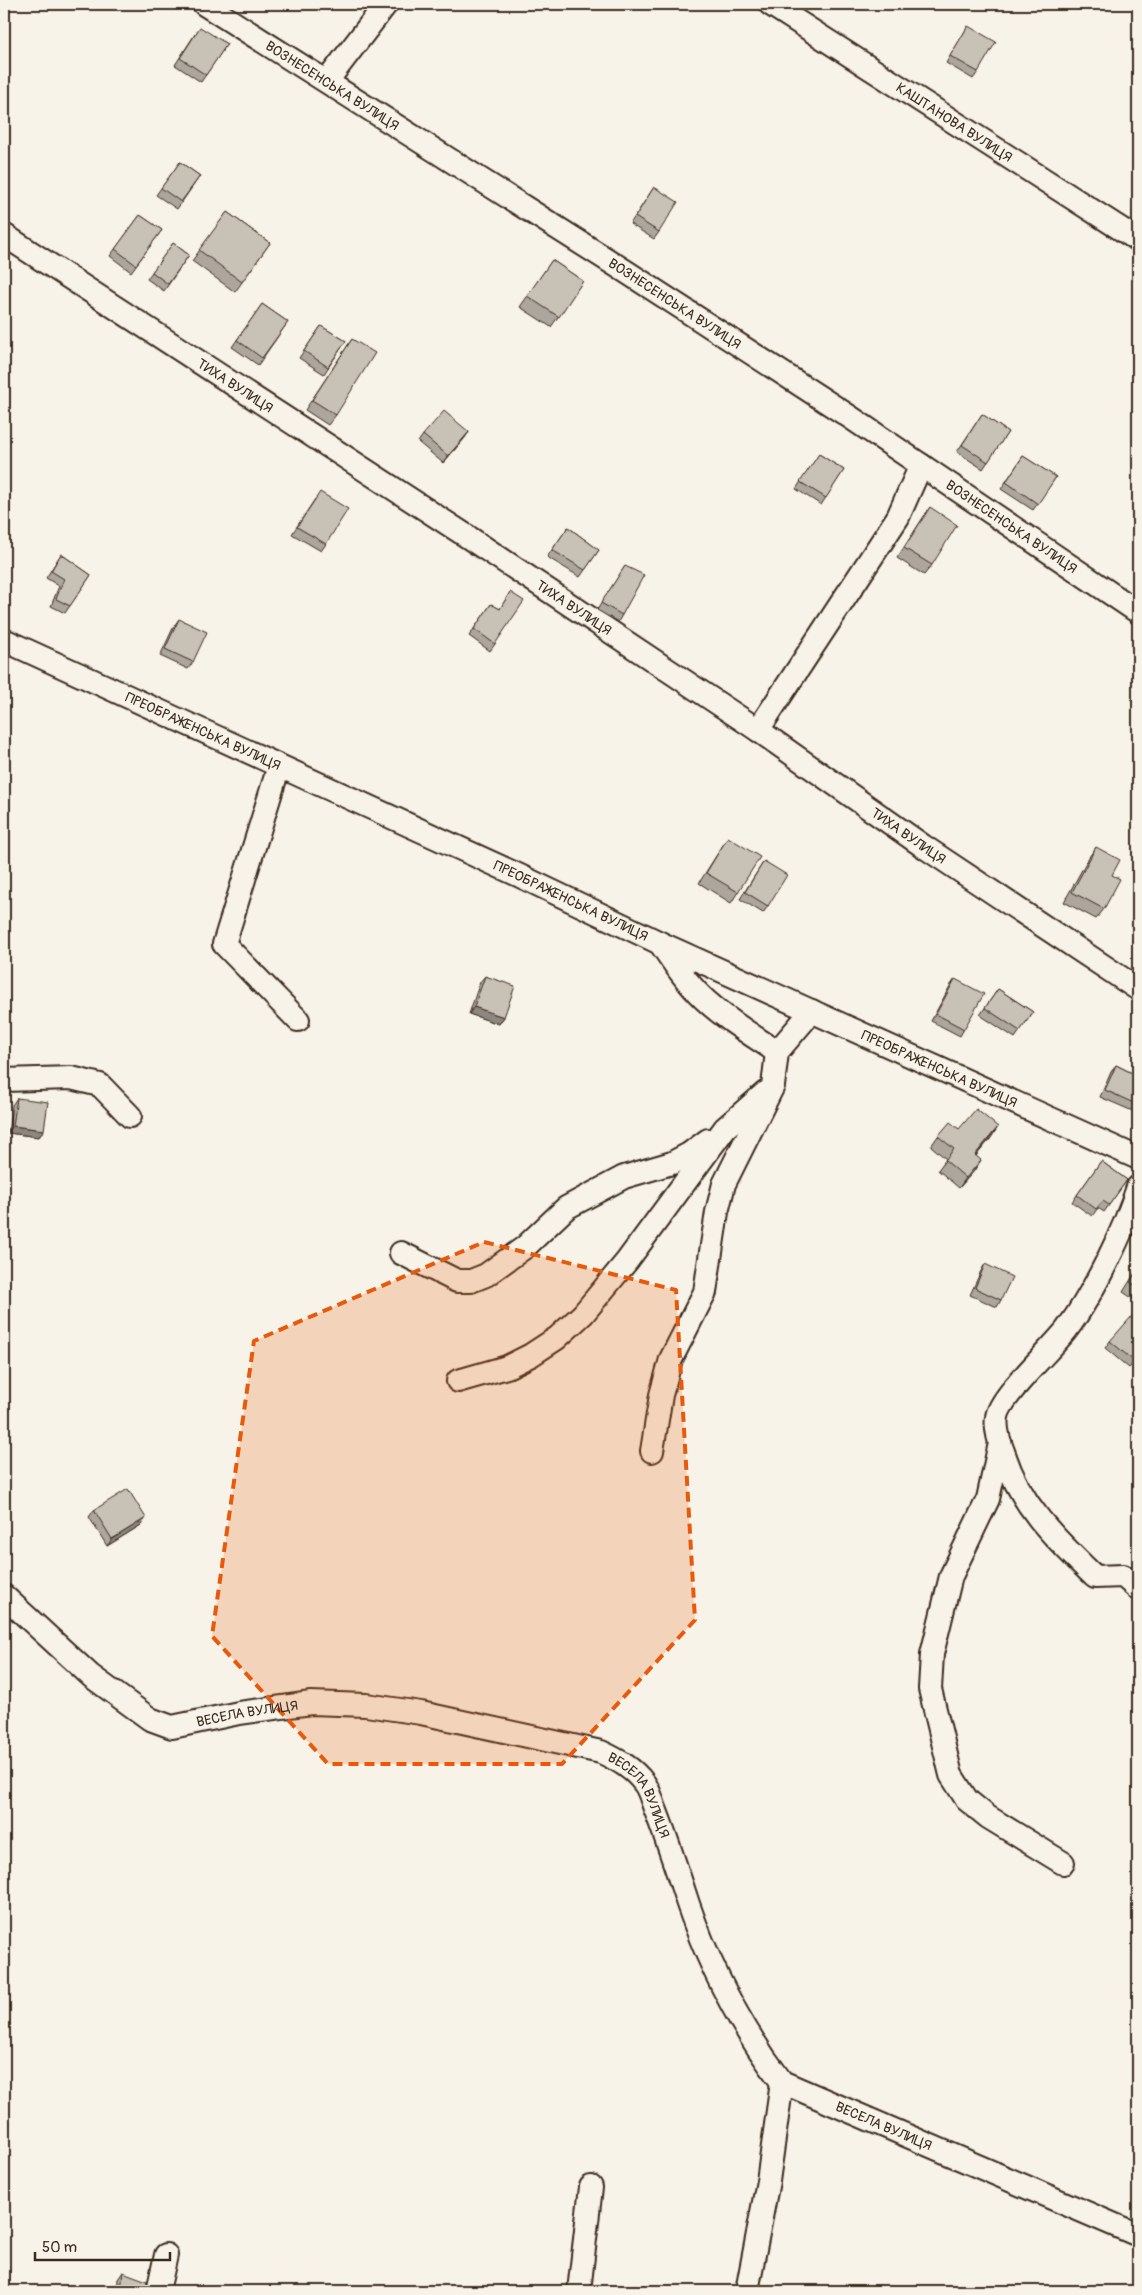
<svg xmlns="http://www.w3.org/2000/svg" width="1142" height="2295" font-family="Pangolin,sans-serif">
<rect width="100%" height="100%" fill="#f7f3e8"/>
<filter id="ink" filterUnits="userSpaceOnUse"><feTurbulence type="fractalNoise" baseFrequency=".02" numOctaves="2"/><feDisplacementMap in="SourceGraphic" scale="10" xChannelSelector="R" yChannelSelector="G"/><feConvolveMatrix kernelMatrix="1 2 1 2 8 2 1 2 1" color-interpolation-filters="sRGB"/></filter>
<g filter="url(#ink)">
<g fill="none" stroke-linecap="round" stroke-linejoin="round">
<g stroke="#3b2a1e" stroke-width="26">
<g id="minor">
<path id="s1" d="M204 4 625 271 850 417 1138 612"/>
<path id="s2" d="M770 4 1138 240"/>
<path d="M327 81 386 4"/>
<path id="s3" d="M4 235 465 535 758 730 923 846 1138 989"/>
<path id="s4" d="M4 640 518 875 660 943 1138 1158"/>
<path d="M758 730 898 517 921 465"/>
<path d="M279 766 224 944 298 1020"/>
<path d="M660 943C673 962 686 982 703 998 725 1019 752 1035 777 1052"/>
<path d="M4 1080 71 1078 100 1085 130 1116"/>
<path d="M1138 1187C1125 1229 1093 1294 1067 1329 1052 1349 1000 1396 997 1417 995 1428 1000 1444 1004 1454 1021 1507 1056 1539 1095 1577L1123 1576 1138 1589"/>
<path d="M401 1253 457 1281H471L486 1275 525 1247 566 1208 624 1177 672 1163 689 1154 708 1140"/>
<path d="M458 1381 507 1367 531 1355 557 1338 583 1314 627 1261 725 1128 765 1093"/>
<path d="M1000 1443 988 1499 951 1576 932 1654 930 1689 951 1775 967 1800 988 1817 1063 1863"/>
<path d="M652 1451 661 1395 671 1359 705 1292 717 1212 724 1184 773 1086 777 1052 812 1011"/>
<path id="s5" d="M4 1596 91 1676 150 1719 172 1727 239 1713 311 1703 366 1705 421 1713 601 1752C618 1760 633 1768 644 1783 650 1790 652 1802 656 1811 668 1842 678 1873 688 1904 710 1968 741 2028 782 2082L1138 2235"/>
<path d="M158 2291 166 2255"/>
<path d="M579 2291 591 2187"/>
<path d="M747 2291 768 2181 782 2082"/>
</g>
</g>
<use href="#minor" stroke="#f7f3e8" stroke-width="22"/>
</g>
<g fill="#aca69d" stroke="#3b2a1e">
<path d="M968 26 978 72 973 79 946 63Z"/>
<path d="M195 34 227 44 201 82 175 65Z"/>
<path d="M180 162 200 176 177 209 156 195Z"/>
<path d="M654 187 659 232 654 239 630 224Z"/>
<path d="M227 212 270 243 235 292 192 261Z"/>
<path d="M140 215 162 230 131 272 110 256Z"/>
<path d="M173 243 189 255 164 291 147 279Z"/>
<path d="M552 260 583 281 551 327 520 307Z"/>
<path d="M262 304 288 322 258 365 232 347Z"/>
<path d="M321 326 346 341 324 374 299 358Z"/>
<path d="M352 339 336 415 328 425 305 410Z"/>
<path d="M982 414 1008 432 983 469 957 452Z"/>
<path d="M469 432 464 439 443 463 418 442 423 435Z"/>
<path d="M819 454 844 470 821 505 796 489Z"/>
<path d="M1023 456 1056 477 1033 510 1001 489Z"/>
<path d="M315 499 326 544 321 551 292 534Z"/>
<path d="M930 507 932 565 924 575 897 558Z"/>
<path d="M568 527 599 550 580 577 547 557Z"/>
<path d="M61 554 91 575 65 613 51 606 59 586 46 578Z"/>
<path d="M625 566 622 615 618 622 597 610Z"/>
<path d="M510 592 495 644 490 651 469 636 491 604 500 609Z"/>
<path d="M179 619 193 662 188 669 160 656 174 626Z"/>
<path d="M728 837 738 892 731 903 699 883Z"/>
<path d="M1096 847 1104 909 1096 919 1064 902 1089 857Z"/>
<path d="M764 861 768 906 763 913 740 899Z"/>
<path d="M485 976 504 1017 499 1024 469 1014 480 982Z"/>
<path d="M955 979 964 1029 960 1036 931 1021 950 986Z"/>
<path d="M998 989 1033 1012 1015 1038 980 1015Z"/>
<path d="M1116 1065 1138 1076V1107L1135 1112 1100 1097 1111 1072Z"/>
<path d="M17 1098 44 1130 39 1137 8 1133 12 1105Z"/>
<path d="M959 1129 991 1138 976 1156 974 1171 959 1188 938 1170 946 1159 931 1146 938 1136Z"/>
<path d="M1101 1161 1127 1180 1104 1212 1098 1208 1092 1216 1072 1202Z"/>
<path d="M985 1264 1001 1300 997 1307 970 1295 981 1271Z"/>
<path d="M1138 1268V1302L1123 1292Z"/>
<path d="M1138 1321V1358L1129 1368 1105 1348 1110 1341Z"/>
<path d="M94 1510 141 1525 107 1546 89 1517Z"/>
<path d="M123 2272 146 2291H117L118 2279Z"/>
</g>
<g fill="#8c877f" stroke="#3b2a1e">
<path d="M469 432 464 439 443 463 448 456Z"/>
<path d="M474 1007 504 1017 499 1024 469 1014Z"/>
<path d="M13 1126 44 1130 39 1137 8 1133Z"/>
<path d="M998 1127 991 1138 967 1165 975 1155Z"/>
<path d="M981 1160 974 1171 959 1188 966 1178Z"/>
<path d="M146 1518 141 1525 107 1546 112 1539Z"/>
</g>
<g fill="#c8c1b6" stroke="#3b2a1e">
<path d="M968 26 996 42 978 72 950 56Z"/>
<path d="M200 27 227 44 206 75 180 58Z"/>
<path d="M180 162 200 176 181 202 161 188Z"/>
<path d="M654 187 678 202 659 232 635 217Z"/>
<path d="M227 212 270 243 242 282 199 250Z"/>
<path d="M140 215 162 230 136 265 115 249Z"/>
<path d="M173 243 189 255 168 284 152 272Z"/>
<path d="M552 260 583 281 559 317 527 296Z"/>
<path d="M262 304 288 322 262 358 237 340Z"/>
<path d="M321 326 346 341 328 367 304 351Z"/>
<path d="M352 339 375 353 336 415 312 400Z"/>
<path d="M444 411 469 432 448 456 423 435Z"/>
<path d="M982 414 1008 432 988 462 962 445Z"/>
<path d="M819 454 844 470 826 498 800 482Z"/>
<path d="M1023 456 1056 477 1038 504 1006 482Z"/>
<path d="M320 492 348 509 326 544 297 527Z"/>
<path d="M930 507 957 525 932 565 904 548Z"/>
<path d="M568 527 599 550 585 570 552 550Z"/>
<path d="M61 554 91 575 70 606 56 599 64 579 51 571Z"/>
<path d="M625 566 644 575 622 615 601 603Z"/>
<path d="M510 592 524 601 495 644 474 629 491 604 500 609Z"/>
<path d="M179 619 207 632 193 662 165 649Z"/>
<path d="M728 837 760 857 738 892 706 873Z"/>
<path d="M1096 847 1120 860 1112 875 1120 879 1104 909 1072 892Z"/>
<path d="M764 861 787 875 768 906 745 892Z"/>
<path d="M485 976 515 986 504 1017 474 1007Z"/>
<path d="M955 979 984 994 964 1029 936 1014Z"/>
<path d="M998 989 1033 1012 1020 1031 985 1008Z"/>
<path d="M1116 1065 1138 1076V1105L1105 1090Z"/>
<path d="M17 1098 48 1102 44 1130 13 1126Z"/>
<path d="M976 1109 998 1127 975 1155 981 1160 966 1178 945 1160 954 1149 938 1136 950 1122 959 1129Z"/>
<path d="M1101 1161 1127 1180 1109 1205 1103 1201 1096 1209 1077 1195Z"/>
<path d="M985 1264 1012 1277 1001 1300 975 1288Z"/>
<path d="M1138 1269V1287L1130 1282Z"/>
<path d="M1132 1316 1138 1321V1357L1134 1361 1110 1341Z"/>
<path d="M128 1489 146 1518 112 1539 94 1510Z"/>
<path d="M123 2272 147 2281 146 2291H121Z"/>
</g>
</g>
<path fill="#e8590c" fill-opacity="0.2" stroke="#e8590c" stroke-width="4" stroke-dasharray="10 6" stroke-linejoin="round" d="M484 1242 676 1290 695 1620 562 1764H328L212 1636 254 1341Z"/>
<g text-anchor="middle" stroke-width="4.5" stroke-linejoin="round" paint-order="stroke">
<g font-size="14" fill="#3b2a1e" stroke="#f7f3e8">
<text dy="5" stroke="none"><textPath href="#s1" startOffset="152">ВОЗНЕСЕНСЬКА ВУЛИЦЯ</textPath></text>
<text dy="5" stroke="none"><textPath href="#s2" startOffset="219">КАШТАНОВА ВУЛИЦЯ</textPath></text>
<text dy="5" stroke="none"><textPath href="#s1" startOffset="558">ВОЗНЕСЕНСЬКА ВУЛИЦЯ</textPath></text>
<text dy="5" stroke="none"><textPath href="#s3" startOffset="276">ТИХА ВУЛИЦЯ</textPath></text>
<text dy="5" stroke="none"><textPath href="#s1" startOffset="962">ВОЗНЕСЕНСЬКА ВУЛИЦЯ</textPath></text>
<text dy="5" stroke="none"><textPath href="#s3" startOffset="681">ТИХА ВУЛИЦЯ</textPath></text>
<text dy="5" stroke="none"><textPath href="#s4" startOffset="219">ПРЕОБРАЖЕНСЬКА ВУЛИЦЯ</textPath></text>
<text dy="5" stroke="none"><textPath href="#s3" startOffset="1086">ТИХА ВУЛИЦЯ</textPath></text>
<text dy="5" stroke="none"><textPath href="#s4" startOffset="624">ПРЕОБРАЖЕНСЬКА ВУЛИЦЯ</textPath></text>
<text dy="5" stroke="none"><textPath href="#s4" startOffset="1029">ПРЕОБРАЖЕНСЬКА ВУЛИЦЯ</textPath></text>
<text dy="5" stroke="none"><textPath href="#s5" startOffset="291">ВЕСЕЛА ВУЛИЦЯ</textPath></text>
<text dy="5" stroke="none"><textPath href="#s5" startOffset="711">ВЕСЕЛА ВУЛИЦЯ</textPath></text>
<text dy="5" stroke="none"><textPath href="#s5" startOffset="1146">ВЕСЕЛА ВУЛИЦЯ</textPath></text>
</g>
</g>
<rect width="1142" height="2295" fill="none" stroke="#f7f3e8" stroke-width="20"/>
<rect x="10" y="10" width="1122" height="2275" fill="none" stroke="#3b2a1e" stroke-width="2" filter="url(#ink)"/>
<path d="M35 2252v8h135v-8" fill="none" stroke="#3b2a1e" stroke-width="2.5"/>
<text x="42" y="2252" font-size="15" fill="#3b2a1e" stroke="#f7f3e8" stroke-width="4" paint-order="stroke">50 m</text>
</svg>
